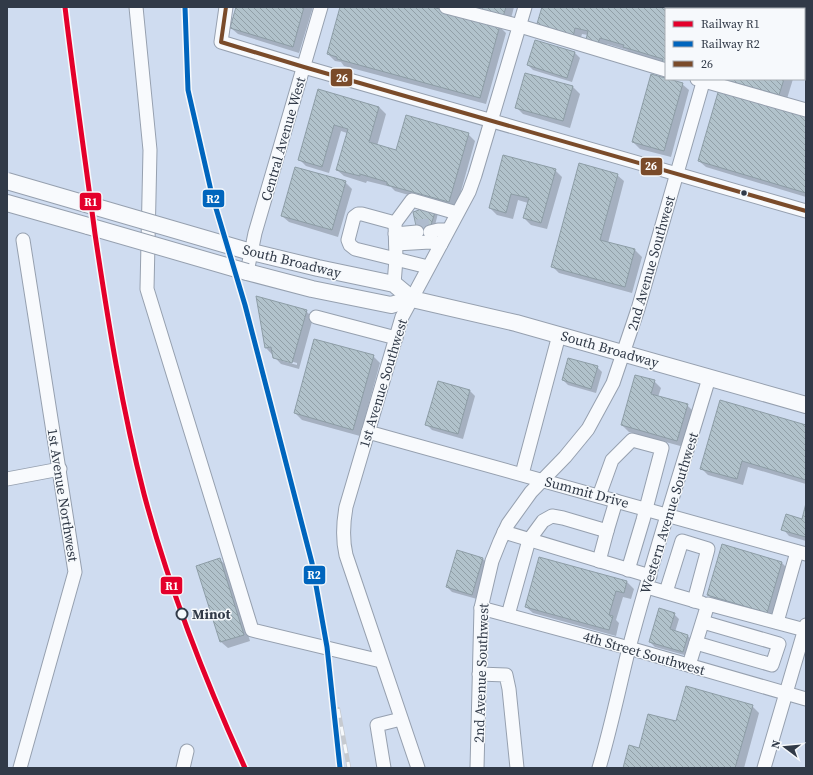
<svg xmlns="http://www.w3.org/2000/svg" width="813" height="775" font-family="'Source Serif 4',serif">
<defs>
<pattern id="building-back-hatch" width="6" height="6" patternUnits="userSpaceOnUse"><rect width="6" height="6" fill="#b1c2cb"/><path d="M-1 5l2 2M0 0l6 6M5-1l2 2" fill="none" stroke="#919fa7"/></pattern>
</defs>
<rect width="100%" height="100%" fill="#cfdcf0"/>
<g fill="#0003" fill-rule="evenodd">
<path d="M237 7H313L299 53 238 34 231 28Z"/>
<path d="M341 7H428L499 26 506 33 486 104 344 66 341 62 335 61 328 54Z"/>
<path d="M452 7H514L509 26Z"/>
<path d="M543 7H711L713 9H666V66L631 54 627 50 607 44 605 49 588 35 582 34 579 44Z"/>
<path d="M575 53 580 58 572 82 533 70 528 65Z"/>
<path d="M526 74 573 87 580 94 570 128 523 114 516 107Z"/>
<path d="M723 79H793L786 102 729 85Z"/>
<path d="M682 84 689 90 671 157 640 149 633 142Z"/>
<path d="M318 90 379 107 386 114 377 146 397 151 468 134 475 141 456 209 395 191 391 187 367 181 366 183 344 176 337 170 347 133 341 131 329 173 306 166 299 159Z"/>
<path d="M806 116V197L706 167 699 161Z"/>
<path d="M504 156 555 170 562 177 547 229 531 225 524 218 528 203 518 200 513 219 497 215 490 208Z"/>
<path d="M617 175 624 181 608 243 635 250 642 257 632 293 559 273 552 266Z"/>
<path d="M345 182 352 189 338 237 289 222 282 216Z"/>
<path d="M414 212 438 213 432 238H422Z"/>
<path d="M257 297 306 311 313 318 299 369 281 364 266 348ZM279 358 297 363V365L279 360Z"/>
<path d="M373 356 380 363 360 436 302 420 295 413Z"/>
<path d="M597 367 602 372 596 393 568 385 563 380Z"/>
<path d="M654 381 661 388 658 397 687 405 694 412 684 447 629 432 622 425Z"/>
<path d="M438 382 470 391 475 396 463 439 432 430 427 425Z"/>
<path d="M806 426V484L748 467 743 485 708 475 701 468Z"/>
<path d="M806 507V541L789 536 783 529 802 520Z"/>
<path d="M539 558 627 582 634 589 631 599 623 597 616 620 619 623 616 636 533 613 526 607Z"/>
<path d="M483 559 488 564 477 599 452 592 447 587Z"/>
<path d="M220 560 227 566 250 641 228 648 221 642Z"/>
<path d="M781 562 788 569 773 619 715 602 708 595Z"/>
<path d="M674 614 679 619 675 632 687 635 692 640 688 656 655 647 650 642Z"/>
<path d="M752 706 759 713 744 768H624L639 749 677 723Z"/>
</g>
<g fill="url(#building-back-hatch)" stroke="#8d9da6">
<path d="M236 7H304L293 47 230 28Z"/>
<path d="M340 7H432L500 25 480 98 337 59V57L327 54Z"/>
<path d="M464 7H506L502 20Z"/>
<path d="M542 7H706V9H666V65L662 64 663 59 623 47 624 45 600 38 598 43 586 40 588 31 575 28 573 37 536 27Z"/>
<path d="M535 40 575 52 567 78 527 65Z"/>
<path d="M525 73 573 86 563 121 515 108Z"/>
<path d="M651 74 683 83 664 151 632 142Z"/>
<path d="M722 79H784L779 95Z"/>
<path d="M318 89 379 107 369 142 396 150 406 115 469 133 449 202 387 185V182L360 174V176L336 170 348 129 334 125 322 167 298 160Z"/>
<path d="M719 89 806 115V193L698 161Z"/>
<path d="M503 155 556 169 541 223 523 218 529 198 511 194 506 213 489 208Z"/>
<path d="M579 163 618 174 600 240 635 249 625 287 551 267Z"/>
<path d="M295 167 346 181 332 230 281 216Z"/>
<path d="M421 204 436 209 431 225 429 235H418L413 212 419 210Z"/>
<path d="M256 296 307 310 292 363 273 358 271 347 265 348Z"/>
<path d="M314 339 374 355 353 430 294 413Z"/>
<path d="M568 358 598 366 591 389 562 380Z"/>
<path d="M635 375 655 380 651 394 688 404 677 441 621 425Z"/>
<path d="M438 381 470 390 458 434 425 425Z"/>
<path d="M720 400 806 425V480L742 461 737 479 700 469Z"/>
<path d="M806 503V537L781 530 786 514 802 519Z"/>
<path d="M722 544 782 562 767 613 707 595Z"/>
<path d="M457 550 483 558 472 595 446 587Z"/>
<path d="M539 557 627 581 624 593 616 591 609 615 613 616 609 630 525 607Z"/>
<path d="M220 558 244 635 220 642 196 566Z"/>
<path d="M659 608 675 613 670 629 688 635 683 652 649 642Z"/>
<path d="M686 686 753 705 735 768H623L629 745 639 748 648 714 676 721Z"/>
</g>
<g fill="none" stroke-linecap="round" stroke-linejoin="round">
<path stroke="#afbcce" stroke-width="13" stroke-dasharray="13 6" stroke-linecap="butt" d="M416 226 431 225"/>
<g stroke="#96a0af" stroke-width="15">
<g id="minor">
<path d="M136 7 150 150 147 289 252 630 381 661"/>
<path d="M226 7 221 42 304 67 806 211"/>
<path d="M446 7 520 26 666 70"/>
<path d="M725 9V7"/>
<path d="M697 79 806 110"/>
<path d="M395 223 362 214H358L354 217 348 240 350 245 355 249 428 267"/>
<path d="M430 232 438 230H448"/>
<path d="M395 234 417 232"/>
<path d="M396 244 430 242 441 244"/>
<path d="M247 272 255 233 321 7"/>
<path d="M394 284 396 259 395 223 412 200 457 213"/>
<path d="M316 317 396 338"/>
<path d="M368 432 806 554"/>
<path d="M522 474 559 335"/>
<path d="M7 479 60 469"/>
<path d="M599 496 612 460 632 440 662 448 643 520 628 570"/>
<path d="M607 531 616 501"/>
<path d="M504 532 650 576"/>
<path d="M647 587 702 603"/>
<path d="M666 592 682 541 708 549 694 601"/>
<path d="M481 608 629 648 806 699"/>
<path d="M508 615 529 540 543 521 552 516 563 518 607 531 599 561"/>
<path d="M777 622 797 552"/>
<path d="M696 643 772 665 779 644 703 622"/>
<path d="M689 665 708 604 805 630"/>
<path d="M479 674 506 675 509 689 517 768"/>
<path d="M20 768 75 572 23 240"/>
<path d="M183 768 187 751"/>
<path d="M384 768 377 725 401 719"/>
<path d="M418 768 346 555C342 538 343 524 346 507L402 317 469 192 475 175 525 7"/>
<path d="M477 768 481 608 492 561 500 541 508 524 531 492 565 457 588 429 613 383 638 309 704 79"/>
<path d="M599 768C611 728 619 688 629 648 653 557 682 468 709 378"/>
<path d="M764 768 806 625"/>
</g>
</g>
<g stroke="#96a0af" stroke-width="18">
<g id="major">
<path d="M7 203 88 226"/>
<path d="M244 250 318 268 394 284 412 299 516 323 806 405"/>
<path d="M247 272 312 289 391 305 412 299"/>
</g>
</g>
<use href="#minor" stroke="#f8fafd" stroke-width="13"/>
<use href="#major" stroke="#f8fafd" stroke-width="16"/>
<g stroke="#c6cad0" stroke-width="4.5">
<g id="rail">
<path d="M65 7C74 83 85 158 95 234 108 321 122 409 144 494 169 588 205 680 245 768"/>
<path d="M185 7 188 90 212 195 245 305 312 563 327 647 340 768"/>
<path d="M338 709 349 768"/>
</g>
</g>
<use href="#rail" stroke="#f6f9fc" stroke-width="3" stroke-dasharray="9" stroke-linecap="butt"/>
<g stroke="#96a0af" stroke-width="18" stroke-linecap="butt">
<g id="major-bridge">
<path d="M7 181 244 250"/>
<path d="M88 226 247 272"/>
</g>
</g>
<use href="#major-bridge" stroke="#f8fafd" stroke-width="16"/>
<g stroke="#f6f9fc" stroke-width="7">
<path id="bus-1" d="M226 7 221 42 304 67 806 211"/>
</g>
<use href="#bus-1" stroke="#7a4b2a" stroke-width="4"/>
<g stroke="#f6f9fc" stroke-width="8">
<path id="rail-1" d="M65 7C74 83 85 158 95 234 108 321 122 409 144 494 169 588 205 680 245 768"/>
</g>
<g stroke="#f6f9fc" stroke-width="8">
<path id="rail-2" d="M185 7 188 90 212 195 245 305 312 563 327 647 340 768"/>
</g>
<use href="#rail-1" stroke="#e4002b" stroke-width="5"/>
<use href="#rail-2" stroke="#0065bd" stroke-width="5"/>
</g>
<circle fill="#313a48" stroke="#f6f9fc" stroke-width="1.5" cx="744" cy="193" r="3.5"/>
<circle fill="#f6f9fc" stroke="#313a48" stroke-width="2" cx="182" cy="614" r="5.5"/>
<g text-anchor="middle" stroke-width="3" stroke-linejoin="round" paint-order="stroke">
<g font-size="14" fill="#313a48" stroke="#f6f9fc">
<text transform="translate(283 139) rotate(-74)" y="5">Central Avenue West</text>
<text transform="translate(292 261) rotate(14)" y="5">South Broadway</text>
<text transform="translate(651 263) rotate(-74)" y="5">2nd Avenue Southwest</text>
<text transform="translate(610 349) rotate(16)" y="5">South Broadway</text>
<text transform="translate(383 383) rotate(-73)" y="5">1st Avenue Southwest</text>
<text transform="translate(587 492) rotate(15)" y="5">Summit Drive</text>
<text transform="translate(63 495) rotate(81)" y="5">1st Avenue Northwest</text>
<text transform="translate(669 513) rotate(-73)" y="5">Western Avenue Southwest</text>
<text transform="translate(644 653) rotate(16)" y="5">4th Street Southwest</text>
<text transform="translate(481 673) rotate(-88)" y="5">2nd Avenue Southwest</text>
</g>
<g font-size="14" font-weight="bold" fill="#313a48" stroke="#f6f9fc" text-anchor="start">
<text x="192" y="619">Minot</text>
</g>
</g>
<g stroke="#f6f9fc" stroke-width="1.5">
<rect x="330" y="68" width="23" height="19" rx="4" fill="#7a4b2a"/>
<rect x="640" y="157" width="23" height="19" rx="4" fill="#7a4b2a"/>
<rect x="202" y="189" width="23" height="19" rx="4" fill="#0065bd"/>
<rect x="79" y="192" width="23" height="19" rx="4" fill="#e4002b"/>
<rect x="303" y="565" width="23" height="20" rx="4" fill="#0065bd"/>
<rect x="160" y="576" width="23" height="19" rx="4" fill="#e4002b"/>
</g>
<g font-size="11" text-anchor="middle" font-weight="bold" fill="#fff">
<text x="342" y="82">26</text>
<text x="651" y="170">26</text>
<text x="213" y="203">R2</text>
<text x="91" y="206">R1</text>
<text x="314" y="579">R2</text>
<text x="172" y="590">R1</text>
</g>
<rect width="813" height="775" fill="none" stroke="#313a48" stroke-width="16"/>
<rect x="665" y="8" width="140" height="72" fill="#f6f9fc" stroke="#a7adb4"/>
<rect x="673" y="21" width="20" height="6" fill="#e4002b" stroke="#a7adb4"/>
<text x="701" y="28" font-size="12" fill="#313a48">Railway R1</text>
<rect x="673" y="41" width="20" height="6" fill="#0065bd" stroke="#a7adb4"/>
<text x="701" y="48" font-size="12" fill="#313a48">Railway R2</text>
<rect x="673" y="61" width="20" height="6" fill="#7a4b2a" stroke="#a7adb4"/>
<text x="701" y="68" font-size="12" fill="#313a48">26</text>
<g transform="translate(785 747) rotate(286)" stroke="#f6f9fc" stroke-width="3" paint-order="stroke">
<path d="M0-3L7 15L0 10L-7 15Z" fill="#313a48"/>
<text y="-6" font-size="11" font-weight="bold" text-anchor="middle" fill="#313a48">N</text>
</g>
</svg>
